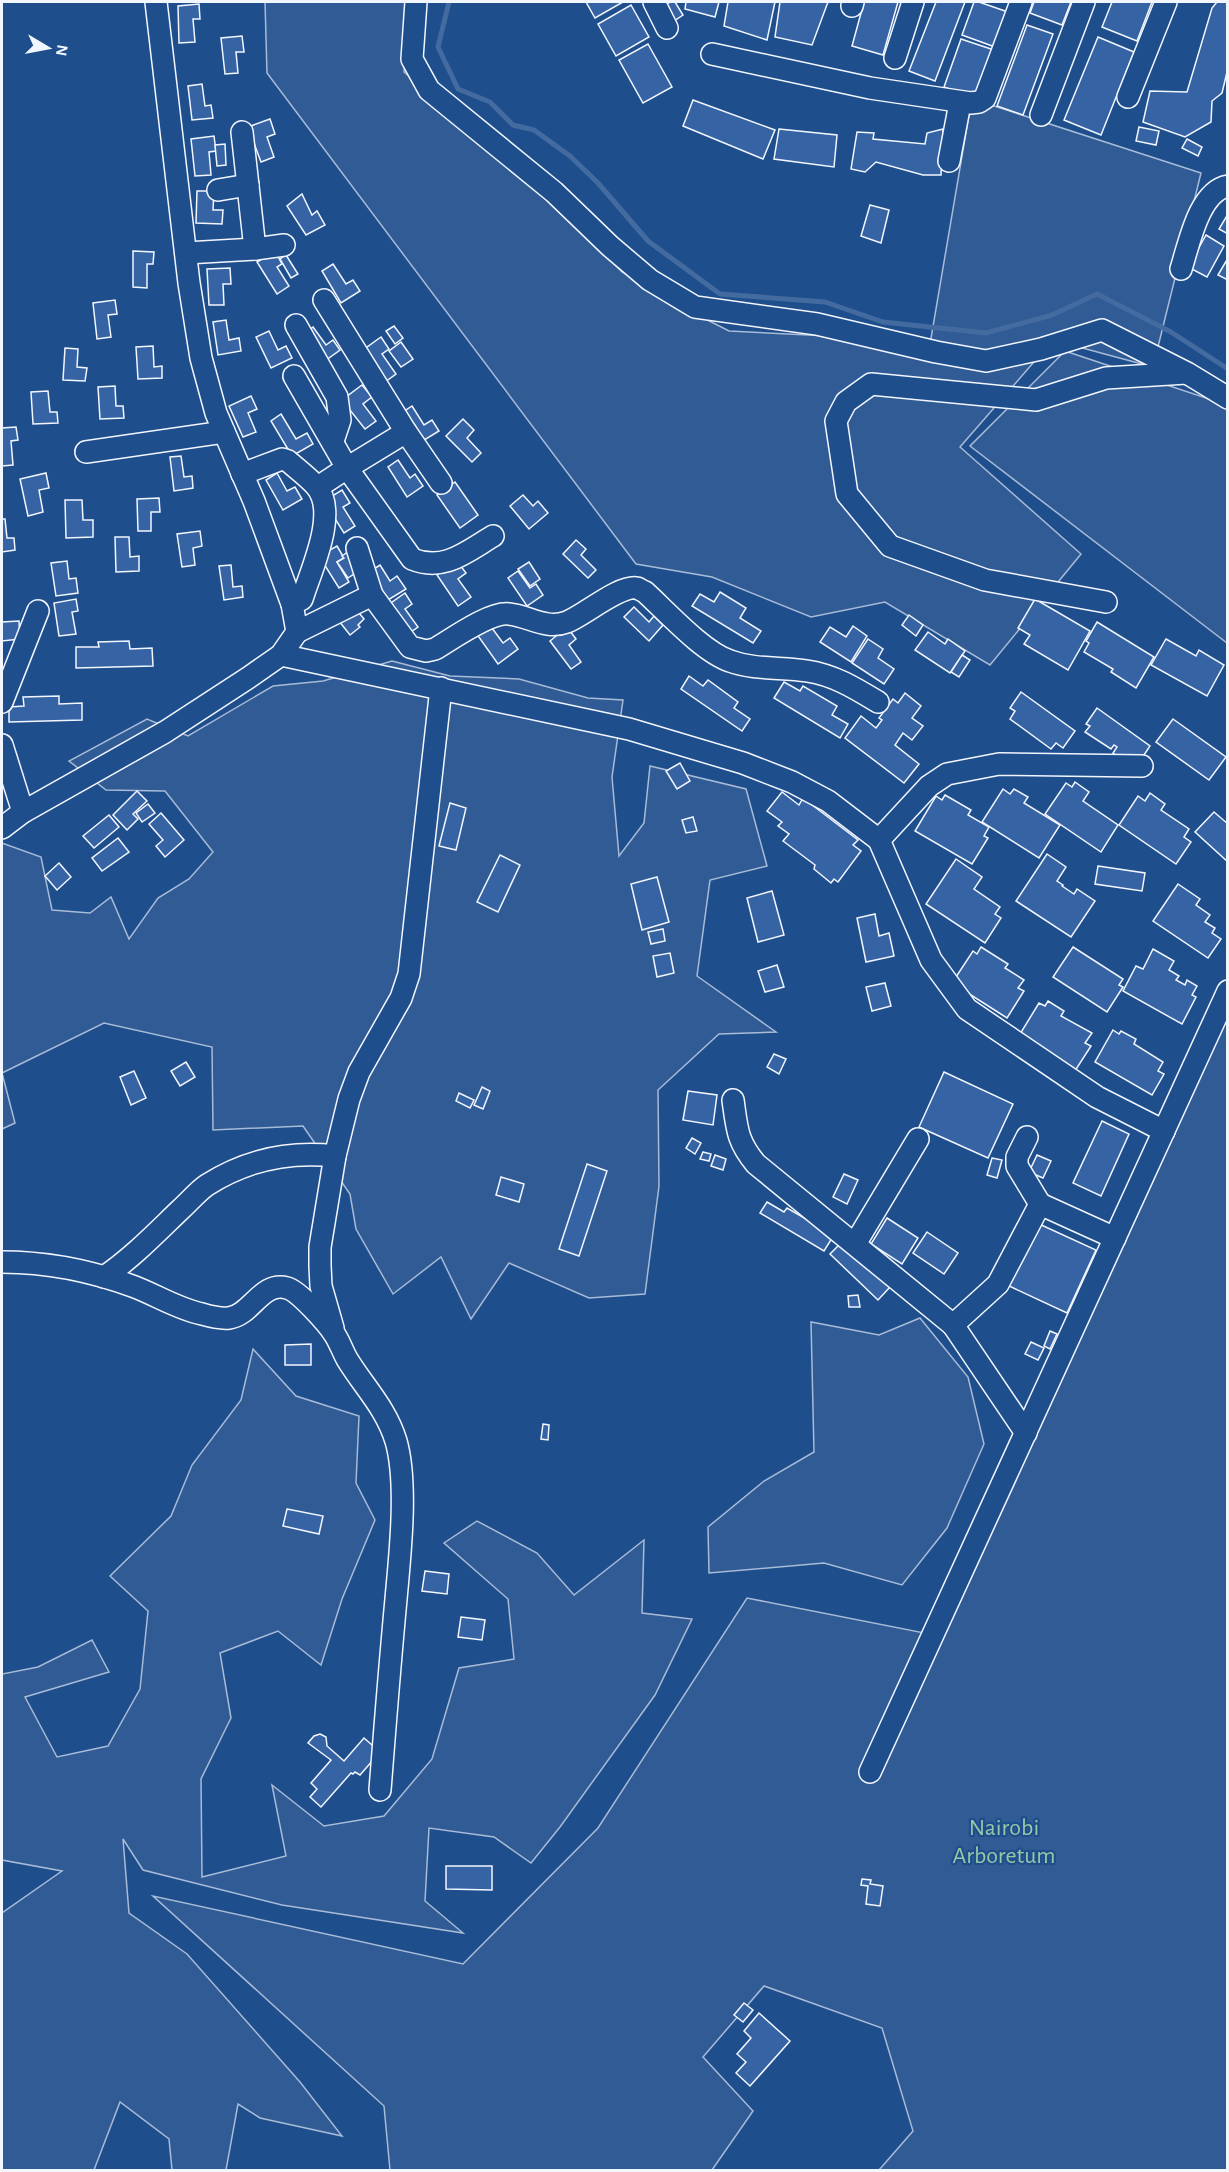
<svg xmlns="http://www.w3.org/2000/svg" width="1229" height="2172" font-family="'Alegreya Sans',sans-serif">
<rect width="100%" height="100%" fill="#1f4e8c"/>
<g fill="#305b95" stroke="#a8bbd7" stroke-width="1.5">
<path d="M265 2H410L404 72 557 204 622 272 678 305 729 331 829 336 928 356 969 115 991 105 1201 173 1153 367 1053 340 960 447 1081 554 990 665 885 602 811 617 712 577 636 564 267 73Z"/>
<path d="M1065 351 1227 405V643L970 446Z"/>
<path d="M392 661 450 676 519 679 588 698 623 700 612 777 619 856 644 823 650 766 746 789 767 866 710 880 697 976 776 1032 719 1034 658 1090 659 1186 645 1294 589 1298 509 1263 471 1319 441 1257 393 1294 356 1229 350 1194 303 1126 213 1130 212 1047 104 1023 2 1073 15 1123 2 1129V843L41 857 52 910 90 913 111 897 129 939 158 898 189 879 213 852 165 791 106 790 69 761 147 719 188 736 273 686 323 681Z"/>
<path d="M1227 999V2170H879L913 2131 882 2028 764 1986 703 2057 753 2111 712 2170H390L384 2106 153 1896 463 1964 598 1828 747 1598 924 1633Z"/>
<path d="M920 1318 968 1377 984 1444 947 1528 902 1585 824 1563 709 1573 708 1527 764 1481 814 1452 811 1322 879 1335Z"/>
<path d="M253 1349 296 1396 359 1416 356 1483 375 1520 342 1599 321 1665 278 1631 220 1653 231 1718 201 1779 202 1877 286 1856 272 1785 324 1826 384 1816 432 1759 459 1668 514 1659 508 1599 444 1543 477 1521 537 1553 574 1595 644 1540 642 1613 692 1619 655 1695 560 1827 531 1863 494 1837 429 1828 425 1901 463 1933 282 1905 143 1870 123 1839 129 1913 187 1954 300 2082 342 2136 260 2118 238 2104 226 2170H172L169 2139 120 2102 94 2170H2V1913L62 1871 2 1860V1674L38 1667 92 1640 109 1672 25 1697 57 1757 108 1746 140 1689 148 1611 110 1576 171 1516 192 1465 241 1400Z"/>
</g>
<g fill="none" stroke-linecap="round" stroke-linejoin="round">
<path stroke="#446ba0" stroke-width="5" d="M449 2 438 47 458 89 490 102 513 125 534 130 570 156 598 183 648 241 720 294 825 302 883 322 986 333 1052 315 1097 294 1171 332 1228 369"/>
</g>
<g fill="#3563a3" stroke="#f2f6ff" stroke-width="1.5">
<path d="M586 2H623L595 18Z"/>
<path d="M670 2H675L683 15 674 21 665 5Z"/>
<path d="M686 2H719L715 17 685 9Z"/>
<path d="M728 2H775L767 40 724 26Z"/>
<path d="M780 2H828L812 45 775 37Z"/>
<path d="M864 2H898L883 55 852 46Z"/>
<path d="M936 2H965L935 81 909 71Z"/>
<path d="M974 2H979L1008 12 995 47 962 35Z"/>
<path d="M1034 2H1071L1062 25 1030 13Z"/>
<path d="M1112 2H1152L1137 41 1102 27Z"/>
<path d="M1217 2H1228V68L1222 93 1212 101 1211 122 1185 137 1143 122 1150 91 1187 92 1212 8Z"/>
<path d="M199 4 200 19H193L195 42 179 43 178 6Z"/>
<path d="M631 5 649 37 616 56 598 24Z"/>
<path d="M1027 25 1053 34 1023 115 997 106Z"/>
<path d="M242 36 244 52H236L238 73 225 74 221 38Z"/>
<path d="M1098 37 1134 52 1101 135 1064 120Z"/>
<path d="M961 39 994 50 976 99 944 87Z"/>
<path d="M648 44 672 87 643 103 619 60Z"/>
<path d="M202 84 205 106 211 105 213 118 192 120 188 86Z"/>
<path d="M693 100 775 130 763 159 683 126Z"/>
<path d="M270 119 275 134 267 137 274 157 261 162 248 127Z"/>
<path d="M1139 127 1159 131 1156 145 1136 141Z"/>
<path d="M779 129 837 135 834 167 774 159Z"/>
<path d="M943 129 941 175H923L876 162 865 172 851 169 857 132 874 133 873 139 925 144 927 133Z"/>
<path d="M214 136 216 151 209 152 211 175 195 176 191 139Z"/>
<path d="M1187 139 1202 147 1198 156 1182 148Z"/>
<path d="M225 144 226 165 217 166 215 145Z"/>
<path d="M197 191H214L213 210H223L222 224 196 223Z"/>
<path d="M302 194 312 215 317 211 325 225 306 235 287 206Z"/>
<path d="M870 205 889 210 881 243 861 236Z"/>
<path d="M1228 214V234L1219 229Z"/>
<path d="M1206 235 1224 246 1207 277 1188 267Z"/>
<path d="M133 251 154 252 153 264H147V288L133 287Z"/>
<path d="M275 251 282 264 277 267 289 286 277 294 257 262Z"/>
<path d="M286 255 298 274 291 278 280 259Z"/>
<path d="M1228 258V280L1218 275Z"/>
<path d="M333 264 346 284 353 280 360 291 341 303 322 271Z"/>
<path d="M230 268 231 284H223L224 305H209L207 269Z"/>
<path d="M115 300 117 314 108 315 111 337 97 339 93 303Z"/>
<path d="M226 320 229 340 239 338 241 351 218 355 213 322Z"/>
<path d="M394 326 403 338 395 344 386 331Z"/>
<path d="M313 327 326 345 333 340 340 350 322 363 303 335Z"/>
<path d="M269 331 278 350 286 346 292 358 271 368 256 337Z"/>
<path d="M381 337 389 349 382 354 396 374 385 382 363 350Z"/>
<path d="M401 342 413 359 401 367 389 351Z"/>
<path d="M153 346 154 367 162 366V378L138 379 136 347Z"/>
<path d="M65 348 78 349 77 367 87 368 85 381 63 380Z"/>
<path d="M362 385 372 397 363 404 376 421 365 429 342 400Z"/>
<path d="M115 386 116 406H123L124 418 100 419 98 387Z"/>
<path d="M48 391 50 412H57L58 423 33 424 31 392Z"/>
<path d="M251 396 257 409 248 413 256 432 243 437 229 406Z"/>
<path d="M412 406 424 425 432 420 439 431 421 442 403 412Z"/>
<path d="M281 414 296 439 307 433 313 444 292 456 271 421Z"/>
<path d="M463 419 474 430 467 438 481 453 472 462 446 436Z"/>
<path d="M16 427 18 440 11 441 13 465 2 466V428Z"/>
<path d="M181 456 184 477 192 476 193 488 174 491 170 457Z"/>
<path d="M398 460 410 478 415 474 423 486 407 497 388 467Z"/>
<path d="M46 473 49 488 39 490 43 512 28 516 20 479Z"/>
<path d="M277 473 287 491 295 487 302 499 283 510 266 480Z"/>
<path d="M455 482 478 515 460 528 437 495Z"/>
<path d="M342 490 350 503 343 507 355 526 344 533 324 501Z"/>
<path d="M523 495 533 506 538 501 548 513 529 529 510 506Z"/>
<path d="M159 498 160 512H151V531H138L137 499Z"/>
<path d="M65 500H82L83 520H93V537L66 538Z"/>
<path d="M2 519H5L7 538H14L15 550 2 552Z"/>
<path d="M200 531 202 546 193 548 195 565 182 567 177 534Z"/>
<path d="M115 537H129L130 557 139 556V571L116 572Z"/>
<path d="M576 540 586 549 581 555 596 570 588 578 563 554Z"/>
<path d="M337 546 344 558 337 562 349 582 339 588 319 556Z"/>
<path d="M349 551 360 570 348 578 337 562 344 558 342 556Z"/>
<path d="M67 561 69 579 76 578 78 593 56 596 51 563Z"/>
<path d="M457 561 466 573 458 579 471 597 458 606 437 575Z"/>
<path d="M529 562 540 579 530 586 518 569Z"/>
<path d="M231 565 233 587 242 586 243 597 224 600 219 566Z"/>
<path d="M380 565 390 581 397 576 406 589 388 600 369 572Z"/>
<path d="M518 571 530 588 536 584 543 595 527 606 508 578Z"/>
<path d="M720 592 746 608 740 618 761 631 753 643 692 606 700 594 714 602Z"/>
<path d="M405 593 412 604 405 609 418 627 408 634 388 605Z"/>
<path d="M76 599 78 611 72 612 76 634 59 636 54 603Z"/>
<path d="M1035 599 1090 631 1068 670 1024 644 1030 635 1018 628Z"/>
<path d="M634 607 649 622 654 616 663 625 649 641 624 617Z"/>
<path d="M355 608 364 619 358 625 360 627 350 635 339 621Z"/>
<path d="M909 615 923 625 916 636 902 625Z"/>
<path d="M19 621 20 639 2 641V622Z"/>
<path d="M1097 622 1154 657 1136 688 1111 672 1113 669 1084 652 1089 643 1086 641Z"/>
<path d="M489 624 503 643 510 638 518 649 498 664 476 633Z"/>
<path d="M853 626 867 636 851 662 820 642 830 627 846 637Z"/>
<path d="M567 627 576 639 569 645 581 662 571 669 550 641Z"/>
<path d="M928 632 945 644 948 639 965 651 950 673 915 650Z"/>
<path d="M868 639 883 649 878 658 894 669 884 684 852 663Z"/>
<path d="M1166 639 1196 656 1199 650 1224 665 1207 696 1151 665Z"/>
<path d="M129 641 130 649 152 648 153 666 76 668V647H99L98 642Z"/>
<path d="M962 655 970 660 959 677 951 672Z"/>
<path d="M689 676 703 686 708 680 738 702 734 708 750 719 742 731 681 689Z"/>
<path d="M784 682 800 691 803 686 837 706 832 715 848 724 840 738 774 698Z"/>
<path d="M1021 692 1075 731 1063 748 1056 743 1051 749 1010 719 1015 711 1010 708Z"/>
<path d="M905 693 921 706 912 718 923 726 912 740 903 733 895 745 919 764 904 783 845 738 861 716 876 728 882 720 879 718 893 699 898 703Z"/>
<path d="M59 696V704L82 703V720L9 722V707L24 706 23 697Z"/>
<path d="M1097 708 1150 746 1138 764H1128L1113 753 1117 747 1114 745 1111 749 1085 732 1090 726 1086 724Z"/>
<path d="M1173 719 1226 757 1209 780 1156 742Z"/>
<path d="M680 763 690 781 677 789 666 771Z"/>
<path d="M1075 782 1089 792 1083 801 1118 825 1101 852 1045 814 1066 783 1072 787Z"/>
<path d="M1003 789 1010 794 1014 789 1028 797 1024 803 1060 825 1039 858 982 822Z"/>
<path d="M137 791 147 801 133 814 138 819 127 830 113 815Z"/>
<path d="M782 792 799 805 803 798 858 840 853 845 861 851 838 882 834 879 831 883 814 869 815 865 783 841 789 834 778 826 782 822 767 811Z"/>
<path d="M1150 793 1165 804 1161 810 1189 829 1184 837 1191 842 1176 864 1119 825 1138 796 1145 801Z"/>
<path d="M945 795 971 810 968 815 989 827 984 836 988 838 972 864 915 831 936 796 942 800Z"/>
<path d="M450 803 466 808 456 850 439 846Z"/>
<path d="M148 804 155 813 142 822 136 813Z"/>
<path d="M1214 812 1228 824V862L1195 832Z"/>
<path d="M161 813 184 840 165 857 156 846 163 840 149 824Z"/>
<path d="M109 815 119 827 94 848 83 836Z"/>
<path d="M693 817 697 831 686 833 682 820Z"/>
<path d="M118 838 129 852 102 871 92 858Z"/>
<path d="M1047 854 1066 867 1057 881 1063 885 1062 886 1074 894 1077 889 1095 901 1071 937 1016 901Z"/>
<path d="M500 855 520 865 498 912 477 902Z"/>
<path d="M956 859 982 877 974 889 1000 907 995 914 1001 918 985 943 926 904Z"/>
<path d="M59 863 71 877 57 890 45 876Z"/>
<path d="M1098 866 1145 873 1142 891 1095 884Z"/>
<path d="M657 877 669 922 642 930 631 884Z"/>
<path d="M1178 884 1200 899 1196 905 1210 915 1205 922 1215 928 1212 933 1221 939 1208 958 1153 921Z"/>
<path d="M772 891 784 935 758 942 747 898Z"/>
<path d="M875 914 879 936 889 933 894 956 866 962 857 918Z"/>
<path d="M663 929 665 941 651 944 648 932Z"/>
<path d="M981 947 1008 964 1005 968 1024 980 1018 988 1024 991 1007 1018 952 983 973 951 977 954Z"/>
<path d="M1073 947 1123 979 1119 985 1123 987 1107 1012 1053 977Z"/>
<path d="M1153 949 1174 961 1169 970 1179 976 1176 980 1185 985 1187 980 1197 986 1192 995 1196 997 1182 1024 1123 991 1136 966 1143 969Z"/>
<path d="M670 953 674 973 657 977 653 956Z"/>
<path d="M777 965 784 987 765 992 758 971Z"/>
<path d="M885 983 891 1006 872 1011 866 987Z"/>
<path d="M1048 1001 1064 1011 1061 1016 1092 1033 1085 1043 1091 1046 1073 1074 1020 1034 1039 1003 1045 1006Z"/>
<path d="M1113 1030 1119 1034 1121 1031 1136 1039 1134 1044 1163 1062 1158 1071 1164 1074 1152 1095 1095 1062Z"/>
<path d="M774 1054 786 1059 779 1074 767 1067Z"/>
<path d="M186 1062 195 1077 180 1086 171 1071Z"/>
<path d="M134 1071 146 1098 131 1105 120 1077Z"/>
<path d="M944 1072 1013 1104 988 1158 919 1127Z"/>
<path d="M482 1087 490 1091 483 1109 474 1105Z"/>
<path d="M688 1091 717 1095 713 1125 683 1120Z"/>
<path d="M459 1093 474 1100 470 1108 456 1101Z"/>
<path d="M1102 1121 1129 1134 1101 1196 1073 1183Z"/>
<path d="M692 1138 701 1143 695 1154 686 1148Z"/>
<path d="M703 1152 711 1154 709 1161 700 1159Z"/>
<path d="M715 1155 726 1159 723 1170 711 1166Z"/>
<path d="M1037 1155 1051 1161 1043 1178 1029 1172Z"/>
<path d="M992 1158 1002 1160 997 1178 987 1175Z"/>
<path d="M587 1164 607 1171 579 1256 559 1249Z"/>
<path d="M844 1174 858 1180 847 1204 833 1197Z"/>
<path d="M501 1177 524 1184 519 1202 496 1195Z"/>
<path d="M767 1202 784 1212 787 1208 834 1235 824 1251 760 1213Z"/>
<path d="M887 1218 918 1238 902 1264 871 1244Z"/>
<path d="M1037 1223 1096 1250 1067 1313 1009 1286Z"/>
<path d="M927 1232 958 1253 944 1274 913 1253Z"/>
<path d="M843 1241 890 1287 878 1300 830 1254Z"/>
<path d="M858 1295 860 1307H849L848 1296Z"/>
<path d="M1050 1331 1057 1334 1050 1349 1044 1346Z"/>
<path d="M1031 1342 1044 1348 1038 1360 1025 1354Z"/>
<path d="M311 1344V1365H285V1345Z"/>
<path d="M543 1424 549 1425 548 1440 541 1439Z"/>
<path d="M287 1509 323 1516 319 1534 283 1526Z"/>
<path d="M425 1571 449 1574 447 1594 422 1591Z"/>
<path d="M461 1617 485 1620 482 1640 458 1637Z"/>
<path d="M320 1734 326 1737 327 1746 344 1761 364 1738 380 1752 360 1775 355 1772 353 1774 351 1773 321 1807 310 1797 317 1789 311 1783 331 1760 308 1743 314 1736Z"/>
<path d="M446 1866H492V1890L446 1889Z"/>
<path d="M862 1879 871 1880 870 1884 883 1886 880 1906 866 1904 868 1886 861 1885Z"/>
<path d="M744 2003 753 2010 743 2022 734 2015Z"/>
<path d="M759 2013 790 2041 750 2086 736 2073 746 2062 737 2054 751 2038 744 2031Z"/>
</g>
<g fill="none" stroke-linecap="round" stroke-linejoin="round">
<g stroke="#f2f6ff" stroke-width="24">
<g id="minor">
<path d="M416 2 412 59 429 90 554 192 610 246 650 280 695 307 817 324 936 352 986 361 1041 349 1102 330 1187 373 1228 398"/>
<path d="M654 2 667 28"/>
<path d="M852 6 853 2"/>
<path d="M712 54 870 88 971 103 979 102 985 98 1021 2"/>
<path d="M895 58 913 2"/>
<path d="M1128 97 1166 2"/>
<path d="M1041 115 1084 2"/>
<path d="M242 132 255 249 284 245"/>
<path d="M949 161 960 103"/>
<path d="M218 190 248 185"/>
<path d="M186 253 255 249"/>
<path d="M1181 269C1189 244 1199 191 1228 186"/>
<path d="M324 300 406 432 441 483"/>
<path d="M296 325 337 397 340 420 333 441"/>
<path d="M294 376 347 468 406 432"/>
<path d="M86 452 224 432"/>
<path d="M242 474 282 459 288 461C297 469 308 477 316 486 338 511 313 566 304 593L302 599 292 604"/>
<path d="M318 487 347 468 412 559C444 572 466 552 493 536"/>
<path d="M357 548 372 595"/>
<path d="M1106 602 985 580 890 546 847 494 836 421 846 402 871 384 1036 400 1106 378 1186 373"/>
<path d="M297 632 372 595 410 647 426 651 435 649C452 639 491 611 509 614 529 616 546 630 567 622 585 615 619 585 637 588 640 589 642 591 645 592 667 612 703 652 730 661 755 670 782 667 807 671 834 675 855 688 878 702"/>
<path d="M281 655 629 729 743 763 792 782 828 801 879 840 929 786 947 774 999 764 1142 766"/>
<path d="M2 702 38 611"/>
<path d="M2 745 23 812"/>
<path d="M2 828 23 812 165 732 248 678 281 655 297 632 292 604 254 501 216 413 201 358 189 283 156 2"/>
<path d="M879 840 931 960 967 1009 1097 1097 1164 1131"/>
<path d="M733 1100C737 1129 737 1141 756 1164L953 1325"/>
<path d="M1027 1137 1017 1157V1166L1040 1204"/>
<path d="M855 1244 918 1139"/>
<path d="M2 1262C47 1262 92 1271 135 1287 158 1296 178 1309 202 1314 209 1316 221 1319 229 1318 252 1315 261 1281 287 1288 299 1291 328 1324 335 1335 340 1343 343 1352 347 1359 364 1387 386 1408 396 1441 408 1483 400 1555 396 1599 390 1663 385 1726 380 1790"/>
<path d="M104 1277C132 1258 156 1233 180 1210 189 1202 198 1191 207 1185 246 1160 290 1151 335 1156"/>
<path d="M333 1328 321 1286 320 1266V1247L335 1156 349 1099 359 1072 401 998 409 974 441 688"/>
<path d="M1026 1433 953 1325 998 1284 1040 1204 1115 1238"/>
<path d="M870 1772 1228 991"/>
</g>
</g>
<use href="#minor" stroke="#1f4e8c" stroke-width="21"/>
</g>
<g text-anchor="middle" stroke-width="4.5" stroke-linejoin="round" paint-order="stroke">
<g font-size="24" fill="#97c8a6" stroke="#1f4e8c">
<text x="1004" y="1835">Nairobi<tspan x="1004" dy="28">Arboretum</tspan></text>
</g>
</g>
<rect width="1229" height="2172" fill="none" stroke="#f2f6ff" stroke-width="6"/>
<g transform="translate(48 48) rotate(100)" stroke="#1f4e8c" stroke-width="4.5" paint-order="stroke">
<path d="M0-4.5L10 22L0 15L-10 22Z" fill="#f2f6ff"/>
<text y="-9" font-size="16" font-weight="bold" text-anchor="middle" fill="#f2f6ff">N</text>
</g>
</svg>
